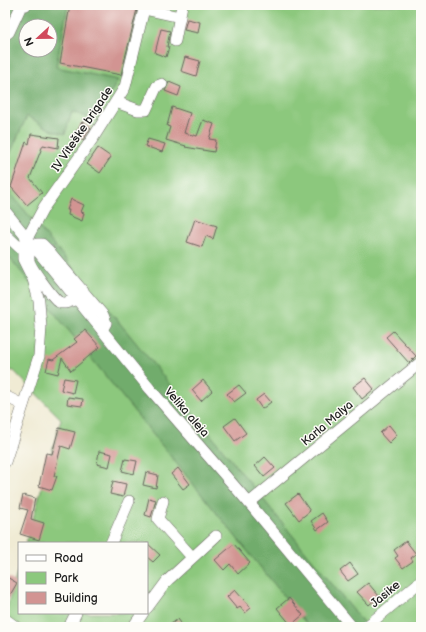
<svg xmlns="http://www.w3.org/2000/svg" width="426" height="632" font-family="'Balsamiq Sans',sans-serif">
<rect width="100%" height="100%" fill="#fdfcf7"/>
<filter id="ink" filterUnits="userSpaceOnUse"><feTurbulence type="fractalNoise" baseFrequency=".025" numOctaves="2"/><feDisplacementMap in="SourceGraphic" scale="8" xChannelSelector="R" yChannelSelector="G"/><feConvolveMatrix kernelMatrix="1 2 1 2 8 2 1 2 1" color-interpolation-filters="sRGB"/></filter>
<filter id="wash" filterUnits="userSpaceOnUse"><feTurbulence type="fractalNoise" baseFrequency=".012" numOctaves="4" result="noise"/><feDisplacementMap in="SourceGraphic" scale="16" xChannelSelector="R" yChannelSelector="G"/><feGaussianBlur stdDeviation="0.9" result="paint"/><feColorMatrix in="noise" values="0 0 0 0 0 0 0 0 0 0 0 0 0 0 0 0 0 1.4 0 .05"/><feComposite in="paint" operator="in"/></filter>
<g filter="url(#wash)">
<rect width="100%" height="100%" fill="#f0ebd4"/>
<path fill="#8cc87d" stroke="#54724c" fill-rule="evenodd" d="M5 5H421V627H5V615L19 566V613H147V543H26L61 419 14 371 5 370ZM26 26H50V50H26Z"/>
<g fill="#71ac6c" stroke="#466444" fill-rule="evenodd">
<path d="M5 5H68L56 67 118 80 95 120 72 112 65 134 51 130 27 116 5 165ZM26 26H50V50H26Z"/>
<path d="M5 187 128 333 367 627H309L5 252Z"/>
</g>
<g id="blocks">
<g fill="#d29492">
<path d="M70 5H138L121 75 60 63Z"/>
<path d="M187 19 200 22 198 33 184 30Z"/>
<path d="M161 29 170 31 167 47H169L166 57 155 53Z"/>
<path d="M185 57 200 61 196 76 181 71Z"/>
<path d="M169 82 181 87 178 96 165 91Z"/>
<path d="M172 107 190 113 184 133 197 136 203 120 214 124 209 139 216 140 214 152 185 147 186 146 166 140 170 127 167 126Z"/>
<path d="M82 122 91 128 83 140 74 135Z"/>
<path d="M31 134 59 138 58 148 43 145 30 178 42 193 27 205 11 187 26 142 29 144Z"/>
<path d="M148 139 165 144 162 152 145 146Z"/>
<path d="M98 148 111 157 100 173 87 164Z"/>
<path d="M71 199 84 205 81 212 84 213 82 221 68 215 69 210H67Z"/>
<path d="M195 219 217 226 213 239 206 236 202 247 187 242Z"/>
<path d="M85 330 100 347 71 371 62 358 58 374 46 371 49 359 53 360 77 342 74 339Z"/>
<path d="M393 331 416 356 409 363 386 337Z"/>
<path d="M64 378 76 380 73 393 61 390Z"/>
<path d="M365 378 374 389 362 399 353 387Z"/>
<path d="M203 380 212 391 201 401 192 390Z"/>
<path d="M239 385 246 393 234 402 227 394Z"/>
<path d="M264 394 271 402 262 409 256 400Z"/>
<path d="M68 397 83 399 82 406 67 404Z"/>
<path d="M235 418 246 433 235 441 224 426Z"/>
<path d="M389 425 397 435 389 443 380 433Z"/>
<path d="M59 428 75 432 70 449 61 446 54 476H57L52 490 39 486 46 453 52 454Z"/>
<path d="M99 451 112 454 109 467 97 464Z"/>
<path d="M265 457 275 468 264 477 255 466Z"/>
<path d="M125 459 137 461 134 474 122 471Z"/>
<path d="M178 468 190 484 183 489 171 474Z"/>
<path d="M146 472 158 475 156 488 143 485Z"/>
<path d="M113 481 126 484 123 497 110 494Z"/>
<path d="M298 494 310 511 299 520 286 503Z"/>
<path d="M23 495 35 498 31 519 44 523 39 540 20 534 28 510 20 508Z"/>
<path d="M149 498 156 500 151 517 145 515Z"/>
<path d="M322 513 328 522 317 530 311 521Z"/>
<path d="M406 541 416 554 411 558 413 561 403 568 395 558 398 556 394 550Z"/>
<path d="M147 543 160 555 153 562 147 557Z"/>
<path d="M234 544 250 563 238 574 230 564 224 570 215 560Z"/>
<path d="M350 563 358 574 348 581 340 571Z"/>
<path d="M5 576 17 583 5 604Z"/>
<path d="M368 583 379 596 369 605 357 592Z"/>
<path d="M235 590 251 608 245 613 240 607 237 609 227 597Z"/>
<path d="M289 598 303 615 291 625 277 608Z"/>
<path d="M178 619 184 627H167Z"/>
</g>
</g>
</g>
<g filter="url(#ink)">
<use href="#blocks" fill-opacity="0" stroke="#66645c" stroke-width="1"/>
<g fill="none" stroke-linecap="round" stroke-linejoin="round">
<g stroke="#66645c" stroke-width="12">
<g id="minor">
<path d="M144 9 180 17"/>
<path d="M5 35 9 32 21 6 26 5"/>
<path d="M175 41 182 5"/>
<path d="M116 102 138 110H146L157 86 162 84"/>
<path d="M5 211 150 389 249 503 352 627"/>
<path d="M5 234 22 250"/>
<path d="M77 299C71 301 65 305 59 302 53 298 30 267 29 260 28 254 32 248 37 244H42L49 251 103 315 106 323 102 330"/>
<path d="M5 396 23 405"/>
<path d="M5 462 39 356 41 327 39 301 33 279 23 259V246L44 207 93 138 125 87 145 5"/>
<path d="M163 501 158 519 192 557"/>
<path d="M249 503 421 362"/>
<path d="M111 543 129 501"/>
<path d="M147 608 167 581 216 536"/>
<path d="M5 619 16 627"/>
<path d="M69 627 76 613"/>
<path d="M133 627 143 613"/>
<path d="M366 627 421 581"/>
</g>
</g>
<path stroke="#66645c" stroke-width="1.5" stroke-dasharray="3 3" stroke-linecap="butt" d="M5 5H11"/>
<use href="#minor" stroke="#fff" stroke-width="11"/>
</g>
</g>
<g text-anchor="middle" stroke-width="3" stroke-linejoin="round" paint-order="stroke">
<g font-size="12" fill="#1c1c1c" stroke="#fdfcf7">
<text transform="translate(82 129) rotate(-56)" y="4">IV Viteške brigade</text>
<text transform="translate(187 412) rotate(49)" y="4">Velika aleja</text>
<text transform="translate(327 423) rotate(-40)" y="4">Karla Malya</text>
<text transform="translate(385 594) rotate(-40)" y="4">Jasike</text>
</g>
</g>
<rect width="426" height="632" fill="none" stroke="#fdfcf7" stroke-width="20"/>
<rect x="18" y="542" width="130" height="72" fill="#fdfcf7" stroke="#a3a29f"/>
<rect x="26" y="555" width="20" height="6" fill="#ffffff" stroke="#a3a29f"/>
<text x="54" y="562" font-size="12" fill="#1c1c1c">Road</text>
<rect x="26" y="572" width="20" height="12" fill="#8cc87d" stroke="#a3a29f"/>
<text x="54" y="582" font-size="12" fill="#1c1c1c">Park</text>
<rect x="26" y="592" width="20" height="12" fill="#d29492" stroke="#a3a29f"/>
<text x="54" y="602" font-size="12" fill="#1c1c1c">Building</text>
<g transform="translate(38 38) rotate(248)"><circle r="19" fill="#fdfcf7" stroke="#a3a29f"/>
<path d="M0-3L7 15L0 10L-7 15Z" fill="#d1495b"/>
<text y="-6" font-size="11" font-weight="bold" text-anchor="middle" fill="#1c1c1c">N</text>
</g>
</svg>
